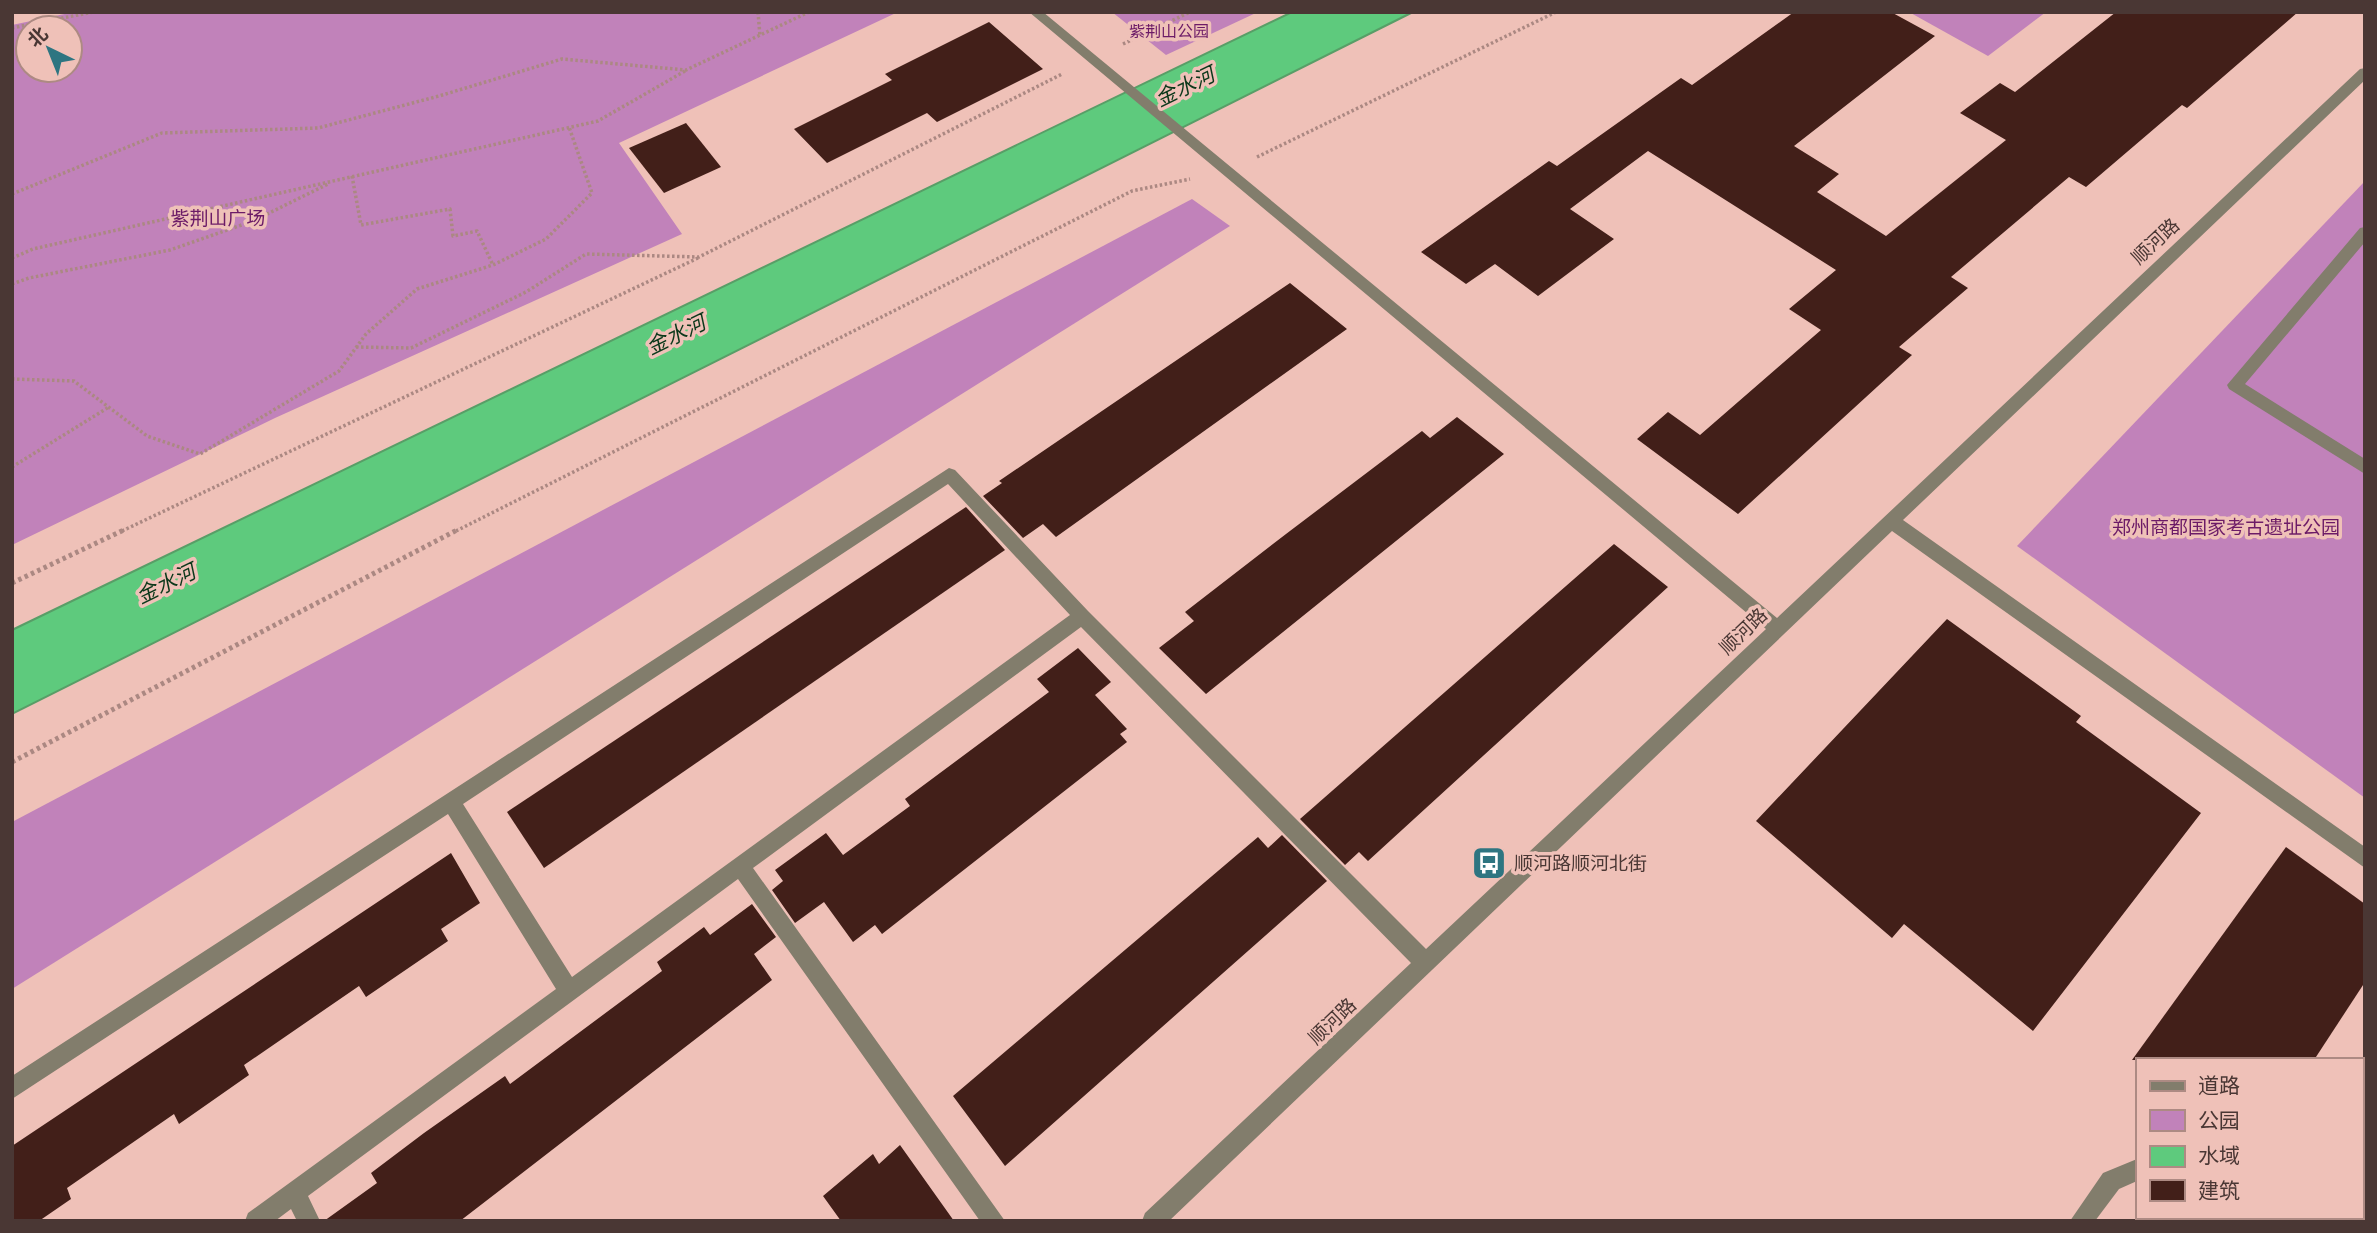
<svg xmlns="http://www.w3.org/2000/svg" width="2377" height="1233" font-family="'Open Sans','Noto Sans SC',sans-serif">
<rect width="100%" height="100%" fill="#efc1b8"/>
<g fill="#c182ba" fill-rule="evenodd">
<path d="M74 12H898L619 143 682 234 275 418 12 545V25ZM28 28H70V70H28Z"/>
<path d="M1112 12H1258L1166 55Z"/>
<path d="M1909 12H2046L1988 56Z"/>
<path d="M2365 181V798L2017 546Z"/>
<path d="M1192 199 1230 226 12 989V822Z"/>
</g>
<path fill="#5eca7d" stroke="#589e67" stroke-width="2" d="M1292 12H1413L12 714V630Z"/>
<g fill="#421f19">
<path d="M1794 12H1891L1935 36 1794 146 1839 174 1817 192 1886 236 2006 140 1960 113 2000 83 2015 92 2116 12H2298L2187 108 2182 105 2086 187 2069 177 1951 277 1968 288 1899 347 1912 355 1738 514 1637 439 1668 412 1700 435 1821 330 1789 309 1836 270 1648 151 1570 209 1614 239 1538 296 1495 264 1466 284 1421 252 1549 161 1557 166 1681 78 1692 85Z"/>
<path d="M989 22 1043 69 937 122 927 113 827 163 794 129 892 80 885 74Z"/>
<path d="M686 123 721 167 664 193 629 148Z"/>
<path d="M1290 283 1347 329 1056 537 1043 524 1023 538 983 496 1002 483 999 481Z"/>
<path d="M1457 417 1504 454 1206 694 1159 648 1194 621 1185 612 1286 534 1422 431 1430 438Z"/>
<path d="M966 507 1005 550 544 868 507 812Z"/>
<path d="M1614 544 1668 587 1368 861 1359 852 1345 865 1300 819Z"/>
<path d="M1947 619 2081 716 2076 722 2201 813 2033 1031 1904 924 1892 938 1756 821Z"/>
<path d="M1078 648 1111 682 1095 695 1127 729 1120 734 1127 742 882 934 875 925 853 942 824 902 795 923 772 890 783 881 775 870 826 833 843 855 910 806 905 799 1049 692 1037 679Z"/>
<path d="M1282 835 1327 881 1005 1166 953 1096 1258 837 1268 848Z"/>
<path d="M2286 847 2365 904V982L2314 1060H2132Z"/>
<path d="M451 853 480 903 441 929 448 941 366 997 359 986 244 1065 249 1075 179 1124 174 1114 67 1188 71 1199 39 1221H12V1146Z"/>
<path d="M752 904 776 937 754 954 772 980 460 1221H324L377 1183 371 1173 424 1133 505 1076 510 1084 662 971 657 962 704 927 710 935Z"/>
<path d="M900 1145 954 1221H841L823 1196 873 1154 879 1164Z"/>
</g>
<g fill="none" stroke-linecap="round" stroke-linejoin="round">
<g stroke="#ab8882" stroke-width="3.5" stroke-dasharray="2.5 2.5" stroke-linecap="butt">
<path d="M758 12 760 36"/>
<path d="M12 28 93 12"/>
<path d="M1123 44 1190 12"/>
<path d="M1257 157 1556 12"/>
<path d="M352 176 361 225 450 209 453 236 477 231 493 265"/>
<path d="M12 194 162 133 318 128 439 96 562 59 686 70 809 12"/>
<path d="M12 258 33 249 598 121 685 71"/>
<path d="M12 284 29 278 170 250 253 221 328 184"/>
<path d="M356 347 411 348 526 292 586 254 699 257 1062 74"/>
<path d="M12 379 74 381 147 436 200 454 339 371 366 334 417 289 493 265 546 239 592 193 569 127"/>
<path d="M12 467 109 407"/>
<path d="M122 531 698 258"/>
<path d="M456 531 1132 191 1190 179"/>
</g>
<g stroke="#ab8882" stroke-width="5" stroke-dasharray="3.5 3.5" stroke-linecap="butt">
<path d="M12 583 126 529"/>
<path d="M12 762 459 529"/>
</g>
<g fill="#827d6c" fill-rule="evenodd">
<path d="M1029 12H1043L1777 618 2360 69 2365 68V80L1903 520 2365 847V868L1892 531 1169 1221H1142L1145 1213 1411 963 1081 627 753 868 1005 1221H980L738 879 308 1196 320 1221H297L291 1209 275 1221H245L248 1213 556 989 448 814 12 1099V1076L949 468 955 470 1088 611 1426 949 1766 629ZM948 484 1070 615 572 977 463 804Z"/>
<path d="M2365 227V242L2245 384 2365 459V474L2229 389 2227 385 2360 228Z"/>
<path d="M2137 1159V1181L2119 1189 2095 1221H2070L2103 1173Z"/>
<path d="M2212 1217H2237L2238 1221H2213Z"/>
</g>
</g>
<defs>
<g id="bus-square" transform="scale(1.75)"><rect x="-9" y="-9" width="18" height="18" rx="4" fill="#2e7581" stroke="#efc1b8"/><path d="M-5-6H5V4H4V6H2V4H-2V6H-4V4H-5ZM-3.5-4V0h7V-4ZM-3.5 1.2v1.5H-2V1.2ZM2 1.2v1.5H3.5V1.2Z" fill="#fff"/></g>
</defs>
<g fill-rule="evenodd">
<use href="#bus-square" x="1489" y="863"/>
</g>
<g text-anchor="middle" stroke-width="7" stroke-linejoin="round" paint-order="stroke">
<g font-size="16" fill="#6c1b67" stroke="#efc1b8">
<text x="1169" y="37">紫荆山公园</text>
</g>
<g font-size="19" fill="#6c1b67" stroke="#efc1b8">
<text x="218" y="225">紫荆山广场</text>
<text x="2226" y="534">郑州商都国家考古遗址公园</text>
</g>
<g font-size="19" fill="#4a3734" stroke="#efc1b8">
<text transform="translate(2155 241) rotate(-43)" y="7">顺河路</text>
<text transform="translate(1743 631) rotate(-44)" y="7">顺河路</text>
<text transform="translate(1332 1021) rotate(-44)" y="7">顺河路</text>
</g>
<g font-size="19" fill="#4a3734" stroke="#efc1b8" text-anchor="start">
<text x="1514" y="870">顺河路顺河北街</text>
</g>
<g font-size="21" font-style="italic" fill="#0b381a" stroke="#efc1b8">
<text transform="translate(1185 87) rotate(-26)" y="7">金水河</text>
<text transform="translate(676 335) rotate(-26)" y="7">金水河</text>
<text transform="translate(166 584) rotate(-26)" y="7">金水河</text>
</g>
</g>
<rect width="2377" height="1233" fill="none" stroke="#4a3734" stroke-width="28"/>
<rect x="2136" y="1058" width="228" height="161" fill="#efc1b8" stroke="#ad8a83" stroke-width="2"/>
<rect x="2150" y="1081" width="35" height="10" fill="#827d6c" stroke="#ad8a83" stroke-width="2"/>
<text x="2198" y="1093" font-size="21" fill="#4a3734">道路</text>
<rect x="2150" y="1110" width="35" height="21" fill="#c182ba" stroke="#ad8a83" stroke-width="2"/>
<text x="2198" y="1128" font-size="21" fill="#4a3734">公园</text>
<rect x="2150" y="1146" width="35" height="21" fill="#5eca7d" stroke="#ad8a83" stroke-width="2"/>
<text x="2198" y="1163" font-size="21" fill="#4a3734">水域</text>
<rect x="2150" y="1180" width="35" height="21" fill="#421f19" stroke="#ad8a83" stroke-width="2"/>
<text x="2198" y="1198" font-size="21" fill="#4a3734">建筑</text>
<g transform="translate(49 49) rotate(317)"><circle r="33" fill="#efc1b8" stroke="#ad8a83" stroke-width="2"/>
<path d="M0-5L12 26L0 18L-12 26Z" fill="#2e7581"/>
<text y="-10" font-size="19" font-weight="bold" text-anchor="middle" fill="#4a3734">北</text>
</g>
</svg>
